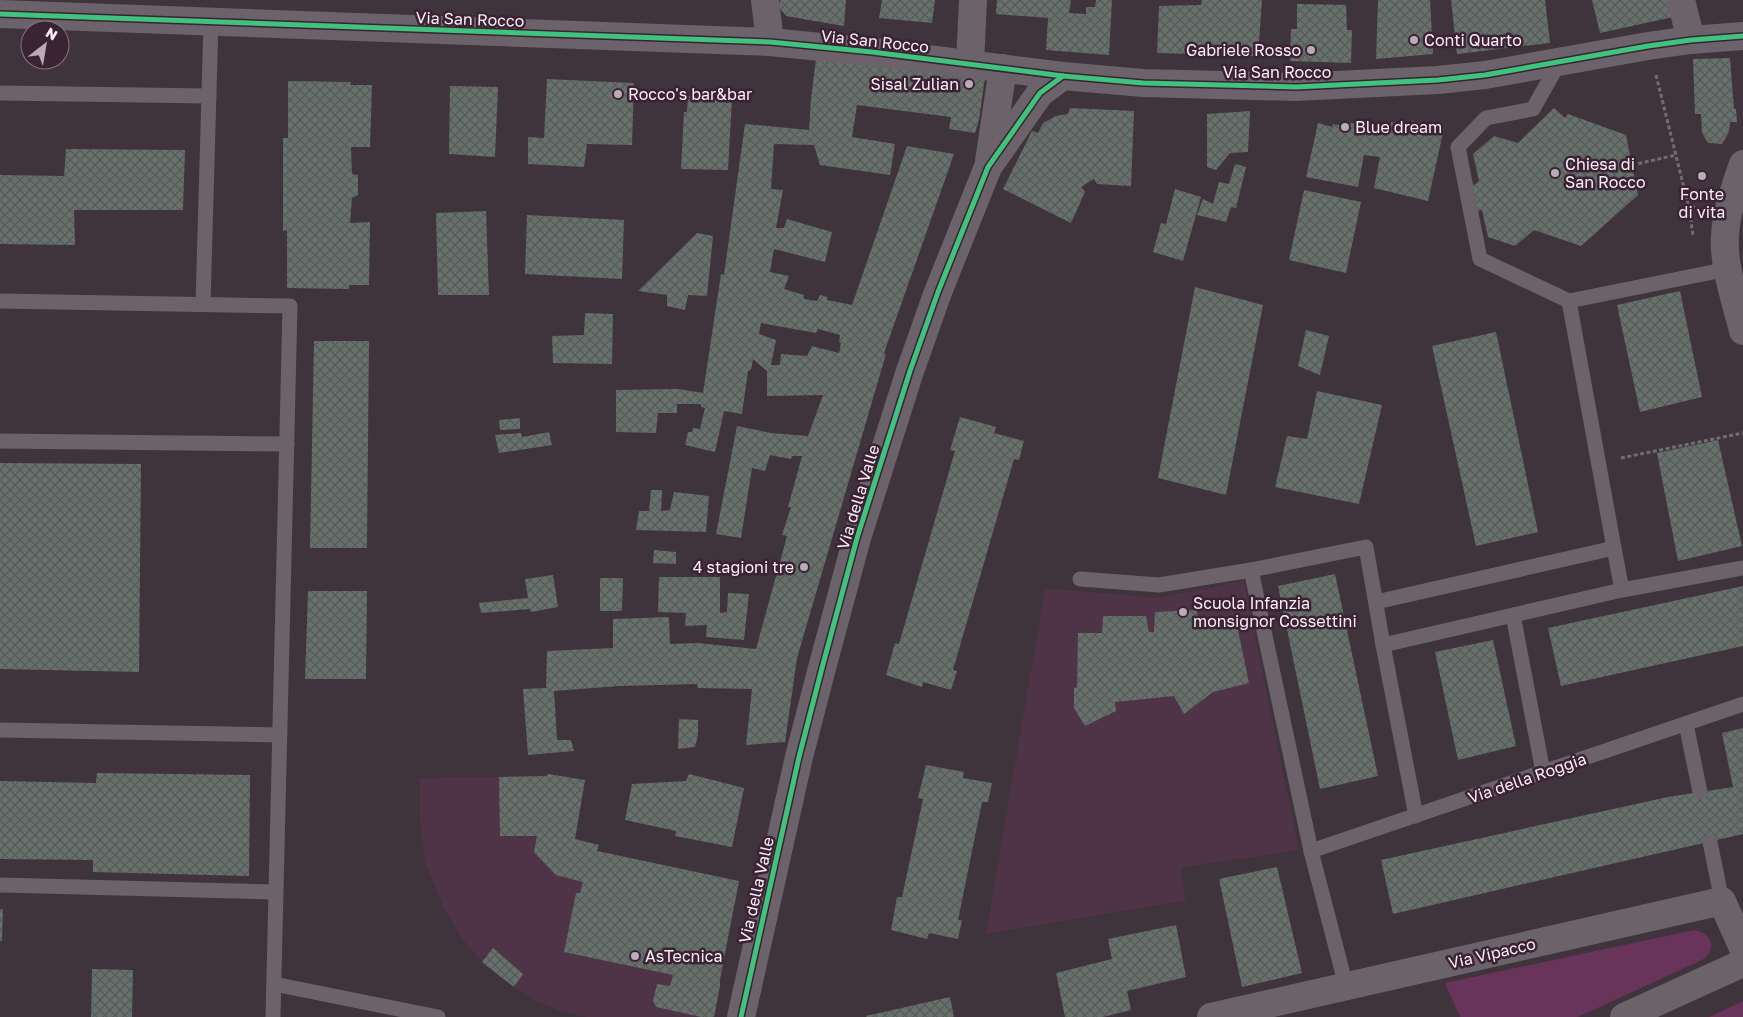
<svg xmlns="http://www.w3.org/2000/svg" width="1743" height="1017" font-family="'Golos Text',sans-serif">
<defs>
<pattern id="building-cross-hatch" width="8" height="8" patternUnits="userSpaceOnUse" patternTransform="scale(1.25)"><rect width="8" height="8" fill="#66716c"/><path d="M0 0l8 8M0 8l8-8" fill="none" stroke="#585a59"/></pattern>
</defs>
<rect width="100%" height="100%" fill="#3f333c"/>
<g fill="#4f3346">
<path d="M1244 581 1299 850 1181 868 1186 901 986 934 1045 588 1157 598Z"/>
<path d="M548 774 585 780 575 839 599 845 597 851 739 881 714 1017H586L563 1012 538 1002 514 987 482 962 464 941 443 907 426 865 420 822V778L547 776Z"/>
</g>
<g fill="#683459">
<path d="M1694 930C1712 933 1718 949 1702 960L1578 1017H1460L1445 983Z"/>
<path d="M1743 1001V1017H1709Z"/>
</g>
<g fill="url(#building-cross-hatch)" fill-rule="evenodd">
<path d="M780 0H846L844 26 786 16 779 7Z"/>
<path d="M882 0H935L932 23 879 18Z"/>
<path d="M997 0H1071L1069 13 1086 14V7H1095L1096 0H1112L1109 55 1046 50 1048 18 996 14Z"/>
<path d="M1202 0H1262L1258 56 1157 53 1159 6 1201 5Z"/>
<path d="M1378 0H1430L1433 54 1376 59Z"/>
<path d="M1451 0H1545L1550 43 1457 54Z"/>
<path d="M1592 0H1669L1673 17 1600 33Z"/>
<path d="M1297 4 1346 5 1347 30H1352L1351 63 1290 61 1291 29H1297Z"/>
<path d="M1730 58 1734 109H1736L1737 122H1730L1729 132 1722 144 1708 143 1702 133 1701 114H1695L1693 59Z"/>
<path d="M816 59 985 77 979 120 975 133 949 129 951 117 857 105 852 137 895 144 890 175 820 165 814 145 774 144 771 189 783 190 776 228H784L787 219 832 232 825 262 774 249 770 272 789 276 784 289 804 295V299L817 301 820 295 827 297V300L852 305 907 146 954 154 884 353 886 354 797 658 785 742 746 745 752 689 698 688 697 684 619 686 554 691 557 740H571L574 751 528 755 523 689 546 688 547 651 613 648V619L669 617 670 644 697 643 756 649 787 536 782 535 791 507H788L802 456H792L791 459 770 455 765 471 752 468 741 538 716 534 737 426 771 433 808 436 823 395 767 396V371L753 359 751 370 748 371 742 414 724 411 715 452 685 445 688 432H692L693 428 700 429 705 408 701 407V404H677V413H658L656 433 616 432V390L678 389 703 393 721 274 724 275 745 124 809 130 811 99ZM761 323 816 333 818 329 840 335 839 342 841 343 839 353 812 346 807 356 781 354 780 365H771L776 340 759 334Z"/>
<path d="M547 79 634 83 632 145 587 144 584 167 528 164V137L544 138Z"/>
<path d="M288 81 351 82 350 85H372L370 147H351L352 174 358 175V195L352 198 350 223 370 222 369 285H349V289L287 288V230L283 231V138H288Z"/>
<path d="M450 86 498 87 495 157 449 154Z"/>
<path d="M688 96 732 98 728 170 681 169 684 112H687Z"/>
<path d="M1070 108 1134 111 1131 186 1097 184 1094 179 1081 187 1085 192 1071 223 1003 189 1032 131 1038 133 1043 123 1056 116 1068 114Z"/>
<path d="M1554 108 1565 118 1568 114 1626 135 1638 195 1581 246 1534 230 1515 246 1488 237 1482 210 1478 211 1471 187 1479 181 1473 154 1494 136 1518 143Z"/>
<path d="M1250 111 1248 152 1230 153 1216 170 1207 167V114Z"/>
<path d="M1412 121 1444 128 1428 201 1374 188 1380 157 1364 155 1358 187 1306 177 1318 123 1332 127 1333 124 1349 127 1351 123 1366 126 1367 123 1390 129 1391 122 1411 125Z"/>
<path d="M66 149 185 150 183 210H74L75 245 0 244V175L64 176Z"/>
<path d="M1235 164 1246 167 1236 208 1231 207 1226 222 1197 215 1203 199 1213 204 1219 182 1229 184Z"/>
<path d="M1175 189 1201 197 1183 261 1153 252 1161 223 1166 224Z"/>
<path d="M1304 190 1361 202 1346 273 1289 260Z"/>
<path d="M486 211 489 295H438L436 213Z"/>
<path d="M527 215 624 220 622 279 525 274Z"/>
<path d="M697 233 713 236 707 296 688 295 685 310 667 306V295L638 291Z"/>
<path d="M1195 287 1263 305 1226 495 1158 478Z"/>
<path d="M1680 291 1702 397 1640 412 1617 305Z"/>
<path d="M585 313 613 314 612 364 553 363 552 336 584 335Z"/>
<path d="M1306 330 1329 336 1320 375 1298 366Z"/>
<path d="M1496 332 1538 532 1476 546 1432 346Z"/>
<path d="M314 341H369L367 548H310Z"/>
<path d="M1317 391 1382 405 1359 504 1275 487 1287 436 1307 439Z"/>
<path d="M960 417 996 427 994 433 1024 441 1019 460 1014 459 953 670 957 671 951 690 923 682 922 687 886 675 895 643 899 644 955 451 950 450Z"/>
<path d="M520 418V429L500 430 499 420Z"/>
<path d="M549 432 552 445 499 453 495 435 521 433 522 437Z"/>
<path d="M1718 440 1742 546 1678 561 1657 453Z"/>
<path d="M0 463 141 464 139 672 0 669Z"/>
<path d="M651 490H662L661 511 670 510 674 492 709 496 706 532 636 530 639 511H649Z"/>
<path d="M654 550 676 552V564L653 563Z"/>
<path d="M1335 574 1378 776 1320 789 1278 586Z"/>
<path d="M553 575 558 607 531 612 530 609 481 613 479 603 528 598 525 579Z"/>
<path d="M659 577H720V613L727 612 728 593 749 594 744 640 706 637 707 625 685 626 686 613 658 612Z"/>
<path d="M600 578H623L622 611H600Z"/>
<path d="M1743 586V646L1561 686 1548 628Z"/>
<path d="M308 591H367L366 679H305Z"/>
<path d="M1197 610 1199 624 1235 616 1249 683 1213 692 1184 714 1174 696 1115 702 1116 711 1085 726 1074 708V688L1077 687 1078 633H1102L1103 616H1146L1149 632H1154L1155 612Z"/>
<path d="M1493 640 1516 746 1458 760 1435 652Z"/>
<path d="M679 719 698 720V735L695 747 678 749Z"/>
<path d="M1743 728V834L1393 914 1381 860 1668 797 1733 787 1722 733Z"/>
<path d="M926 765 964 772 963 778 992 783 988 802H982L958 920H962L958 939 929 933 927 939 891 930 897 897H902L923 799 918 798Z"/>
<path d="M97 773 250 775 249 876 93 872V860L0 859V781L96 783Z"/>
<path d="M548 774 585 780 575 839 599 845 597 851 739 881 720 979V986L714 1017H701L656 1007 653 1001 657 984 670 986 673 975 564 952 576 893H580L583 882 556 875 534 852 537 836H500L499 777 547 776Z"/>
<path d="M689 774 744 788 732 847 675 836 676 831 625 820 632 784 686 781Z"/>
<path d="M1277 867 1302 973 1242 987 1219 879Z"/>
<path d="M0 909 3 910 2 941H0Z"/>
<path d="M1176 925 1186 977 1127 991 1131 1010 1103 1017H1065L1056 973 1112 959 1108 939Z"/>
<path d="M493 948 523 974 514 987 482 962Z"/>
<path d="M92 969 133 970 132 1017H91Z"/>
<path d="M950 997 954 1017H866V1016Z"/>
</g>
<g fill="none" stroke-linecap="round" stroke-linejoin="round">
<g stroke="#756b72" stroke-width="3" stroke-dasharray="4 2.5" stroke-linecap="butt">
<path d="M1656 75 1688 204 1698 209"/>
<path d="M1632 165 1676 155"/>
<path d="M1689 205 1693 236"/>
<path d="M1621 458 1743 433"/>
</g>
<g stroke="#6c6269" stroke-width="15">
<path d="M1560 61 1533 109 1486 118 1458 147 1480 259 1569 301"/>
<path d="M0 93 209 96"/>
<path d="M0 301 290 306 273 1017"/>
<path d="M203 304 211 22"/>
<path d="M0 441 287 444"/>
<path d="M1614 548 1569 301 1728 269"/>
<path d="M1080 579 1159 585 1251 570"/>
<path d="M1376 602 1614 548 1622 590"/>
<path d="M1513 615 1543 772"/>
<path d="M1686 724 1700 792"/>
<path d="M0 730 280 735"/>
<path d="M1416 816 1383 645 1622 590 1743 568"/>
<path d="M1710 842 1722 901"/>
<path d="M1311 851 1743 704"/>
<path d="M0 885 276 892"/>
<path d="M274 984 438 1017"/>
<path d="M1346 986 1311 851 1251 570 1366 547 1383 645"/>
</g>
<g stroke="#6c6269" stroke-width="28">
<path d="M765 0 770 42"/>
<path d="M1681 0 1691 40"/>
<path d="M0 14 770 42 872 52 1063 76 1143 83 1296 87 1438 80 1485 75 1648 46 1691 40 1743 36"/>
<path d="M970 64 973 0"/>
<path d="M989 161 1003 68"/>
<path d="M1743 164C1735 187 1726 212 1725 236 1723 267 1736 301 1743 331"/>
<path d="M741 1017 799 757 822 668 857 538 910 371 938 292 988 167 1040 93 1063 76"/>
<path d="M1211 1017 1722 901 1743 948"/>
<path d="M1624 1017 1743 963"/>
</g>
<g stroke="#3a2333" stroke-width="8">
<g id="cycleway">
<path d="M0 14 770 42 872 52 1063 76 1143 83 1296 87 1438 80 1485 75 1648 46 1691 40 1743 36"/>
<path d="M741 1017 799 757 822 668 857 538 910 371 938 292 988 167 1040 93 1063 76"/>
</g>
</g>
<use href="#cycleway" stroke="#40c37c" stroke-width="5"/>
</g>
<g fill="#baacb6" stroke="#3a2333" stroke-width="2">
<circle cx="1414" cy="40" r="5"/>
<circle cx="1311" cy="50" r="5"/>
<circle cx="969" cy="84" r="5"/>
<circle cx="618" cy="94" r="5"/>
<circle cx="1345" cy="127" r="5"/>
<circle cx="1555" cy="173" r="5"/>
<circle cx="1702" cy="176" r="5"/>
<circle cx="804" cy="567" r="5"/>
<circle cx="1183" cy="612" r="5"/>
<circle cx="635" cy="956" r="5"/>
</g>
<g text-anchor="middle" stroke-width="5" stroke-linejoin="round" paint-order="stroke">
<g font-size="16" fill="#fdedf8" stroke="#3a2333">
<text transform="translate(470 19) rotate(2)" y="6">Via San Rocco</text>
<text transform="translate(875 41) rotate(6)" y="6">Via San Rocco</text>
<text x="1277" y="78">Via San Rocco</text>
<text transform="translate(858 497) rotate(-73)" y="6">Via della Valle</text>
<text transform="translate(1527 778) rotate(-19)" y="6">Via della Roggia</text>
<text transform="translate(756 890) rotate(-77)" y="6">Via della Valle</text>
<text transform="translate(1492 953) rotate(-13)" y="6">Via Vipacco</text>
</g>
<g font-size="16" fill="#fdedf8" stroke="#3a2333" text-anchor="start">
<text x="1424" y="46">Conti Quarto</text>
<text x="1301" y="56" text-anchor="end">Gabriele Rosso</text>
<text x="959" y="90" text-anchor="end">Sisal Zulian</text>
<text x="628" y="100">Rocco's bar&amp;bar</text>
<text x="1355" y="133">Blue dream</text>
<text x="1565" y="170">Chiesa di<tspan x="1565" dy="18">San Rocco</tspan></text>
<text x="1702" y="200" text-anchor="middle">Fonte<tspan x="1702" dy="18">di vita</tspan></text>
<text x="794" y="573" text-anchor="end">4 stagioni tre</text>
<text x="1193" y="609">Scuola Infanzia<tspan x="1193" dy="18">monsignor Cossettini</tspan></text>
<text x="645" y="962">AsTecnica</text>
</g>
</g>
<g transform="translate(45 45) rotate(31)"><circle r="24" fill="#3a2333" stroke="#887482"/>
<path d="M0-4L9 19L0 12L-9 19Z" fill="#baacb6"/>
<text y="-8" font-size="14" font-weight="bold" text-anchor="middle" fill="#fdedf8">N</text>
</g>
</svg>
